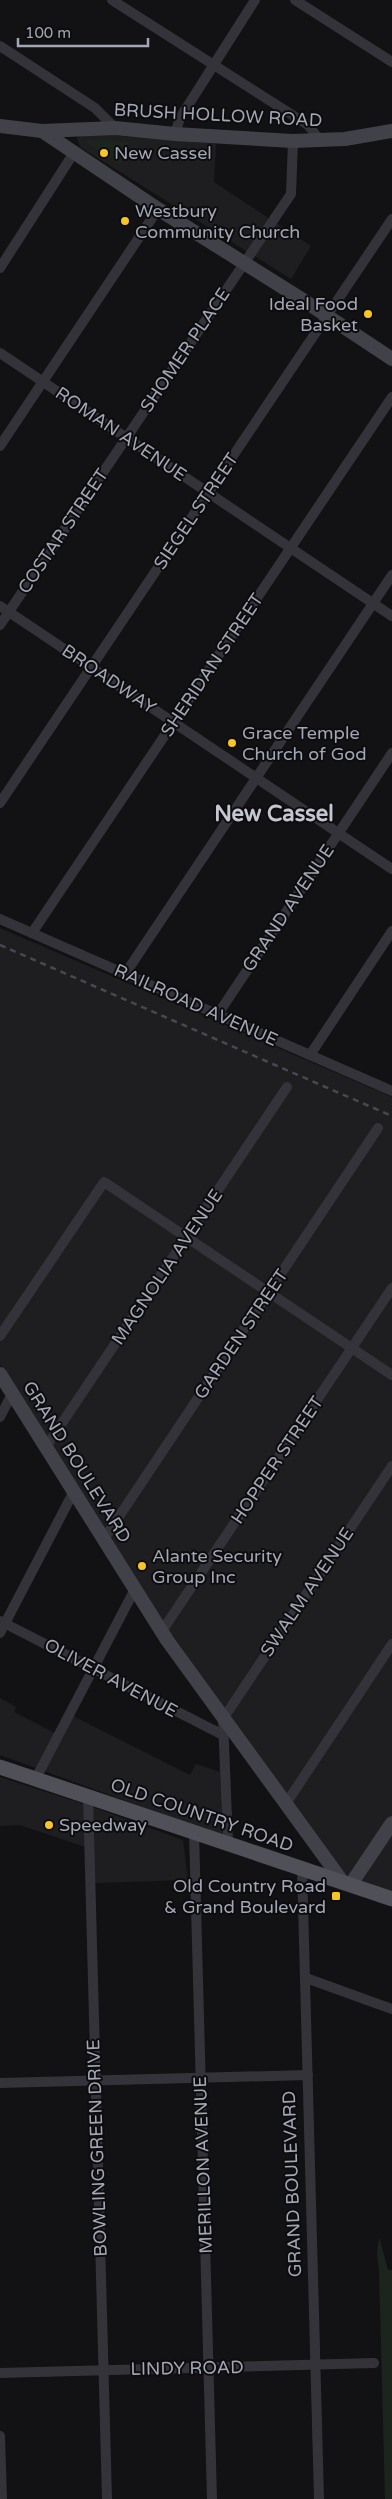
<svg xmlns="http://www.w3.org/2000/svg" width="392" height="2499" font-family="'Varela Round',sans-serif">
<rect width="100%" height="100%" fill="#121214"/>
<g fill="#1e1e21">
<path d="M85 133 216 144 214 182 311 246 291 279 80 147 77 138Z"/>
<path d="M0 928 392 1097V1892L343 1874 155 1611 0 1364Z"/>
<path d="M0 1698 16 1707 14 1712 63 1737 73 1716 190 1775 196 1764 220 1772 222 1836 0 1755Z"/>
<path d="M0 1777 90 1806 183 1840 188 1880 95 1883 91 1849 20 1825 0 1826Z"/>
</g>
<g fill="#1c241e">
<path d="M88 139 129 142 126 156 120 165 86 142Z"/>
<path d="M379 2237 388 2270H392V2499H385L379 2270 377 2253Z"/>
</g>
<g fill="none" stroke-linecap="round" stroke-linejoin="round">
<g stroke="#333339" stroke-width="10">
<path d="M112 0 308 125 319 139"/>
<path d="M295 0 392 62"/>
<path d="M0 46 95 108 115 128"/>
<path d="M175 134 180 118 255 0"/>
<path d="M0 268 75 151"/>
<path d="M0 353 392 616"/>
<path d="M0 446 158 209"/>
<path d="M0 606 392 869"/>
<path d="M0 625 291 194 293 141"/>
<path d="M0 803 392 219"/>
<path d="M0 919 392 1091"/>
<path d="M32 933 392 397"/>
<path d="M125 974 392 575"/>
<path d="M218 1014 392 753"/>
<path d="M310 1055 392 931"/>
<path d="M0 1336 104 1182 392 1375"/>
<path d="M0 1417 12 1394"/>
<path d="M46 1447 287 1087"/>
<path d="M104 1539 378 1128"/>
<path d="M0 1621 223 1735"/>
<path d="M162 1631 392 1288"/>
<path d="M0 1633 74 1491"/>
<path d="M36 1778 135 1589"/>
<path d="M88 1796 107 2499"/>
<path d="M285 1805 392 1644"/>
<path d="M194 1832 212 2499"/>
<path d="M228 1843 223 1719 392 1466"/>
<path d="M302 1868 319 2499"/>
<path d="M306 1978 392 2009"/>
<path d="M0 2083 308 2075"/>
<path d="M0 2373 374 2363"/>
<path d="M0 2436 2 2499"/>
</g>
<g stroke="#414249" stroke-width="14">
<path d="M0 126 42 131 115 128 175 134 293 141 345 139 392 131"/>
<path d="M42 131 158 209 303 300 392 359"/>
<path d="M0 1374 167 1640 342 1881"/>
<path d="M351 1884 392 1823"/>
</g>
<path stroke="#4f5058" stroke-width="15" d="M0 1767 392 1899"/>
<path stroke="#484950" stroke-width="2.5" stroke-dasharray="6 5" stroke-linecap="butt" d="M0 945 392 1116"/>
</g>
<g fill="#f8c526" stroke="#0d0d0f" stroke-width="2">
<circle cx="104" cy="153" r="5"/>
<circle cx="125" cy="221" r="5"/>
<circle cx="368" cy="314" r="5"/>
<circle cx="232" cy="743" r="5"/>
<circle cx="142" cy="1566" r="5"/>
<circle cx="49" cy="1825" r="5"/>
<rect x="331" y="1891" width="10" height="10" rx="2.5"/>
</g>
<g text-anchor="middle" stroke-width="4" stroke-linejoin="round" paint-order="stroke">
<g font-size="18" fill="#a3a7b5" stroke="#0d0d0f">
<text transform="translate(218 115) rotate(3)" y="6">BRUSH HOLLOW ROAD</text>
<text transform="translate(185 350) rotate(-56)" y="6">SHOMER PLACE</text>
<text transform="translate(121 434) rotate(34)" y="6">ROMAN AVENUE</text>
<text transform="translate(196 511) rotate(-56)" y="6">SIEGEL STREET</text>
<text transform="translate(63 531) rotate(-56)" y="6">COSTAR STREET</text>
<text transform="translate(212 665) rotate(-56)" y="6">SHERIDAN STREET</text>
<text transform="translate(109 679) rotate(34)" y="6">BROADWAY</text>
<text transform="translate(288 908) rotate(-56)" y="6">GRAND AVENUE</text>
<text transform="translate(196 1005) rotate(24)" y="6">RAILROAD AVENUE</text>
<text transform="translate(167 1267) rotate(-56)" y="6">MAGNOLIA AVENUE</text>
<text transform="translate(241 1334) rotate(-56)" y="6">GARDEN STREET</text>
<text transform="translate(277 1460) rotate(-56)" y="6">HOPPER STREET</text>
<text transform="translate(77 1462) rotate(58)" y="6">GRAND BOULEVARD</text>
<text transform="translate(307 1592) rotate(-56)" y="6">SWALM AVENUE</text>
<text transform="translate(111 1678) rotate(28)" y="6">OLIVER AVENUE</text>
<text transform="translate(202 1815) rotate(19)" y="6">OLD COUNTRY ROAD</text>
<text transform="translate(97 2148) rotate(-92)" y="6">BOWLING GREEN DRIVE</text>
<text transform="translate(203 2165) rotate(-92)" y="6">MERILLON AVENUE</text>
<text transform="translate(292 2184) rotate(-92)" y="6">GRAND BOULEVARD</text>
<text transform="translate(187 2368) rotate(-1)" y="6">LINDY ROAD</text>
</g>
<g font-size="18" fill="#a3a7b5" stroke="#0d0d0f" text-anchor="start">
<text x="114" y="159">New Cassel</text>
<text x="135" y="217">Westbury<tspan x="135" dy="21">Community Church</tspan></text>
<text x="358" y="310" text-anchor="end">Ideal Food<tspan x="358" dy="21">Basket</tspan></text>
<text x="242" y="739">Grace Temple<tspan x="242" dy="21">Church of God</tspan></text>
<text x="152" y="1562">Alante Security<tspan x="152" dy="21">Group Inc</tspan></text>
<text x="59" y="1831">Speedway</text>
<text x="326" y="1892" text-anchor="end">Old Country Road<tspan x="326" dy="21">&amp; Grand Boulevard</tspan></text>
</g>
<g font-size="22" font-weight="bold" fill="#c4c6d1" stroke="#0d0d0f">
<text x="274" y="821">New Cassel</text>
</g>
</g>
<path d="M18 38v8h130v-8" fill="none" stroke="#a3a7b5" stroke-width="2.5"/>
<text x="25" y="38" font-size="15" fill="#a3a7b5" stroke="#0d0d0f" stroke-width="4" paint-order="stroke">100 m</text>
</svg>
